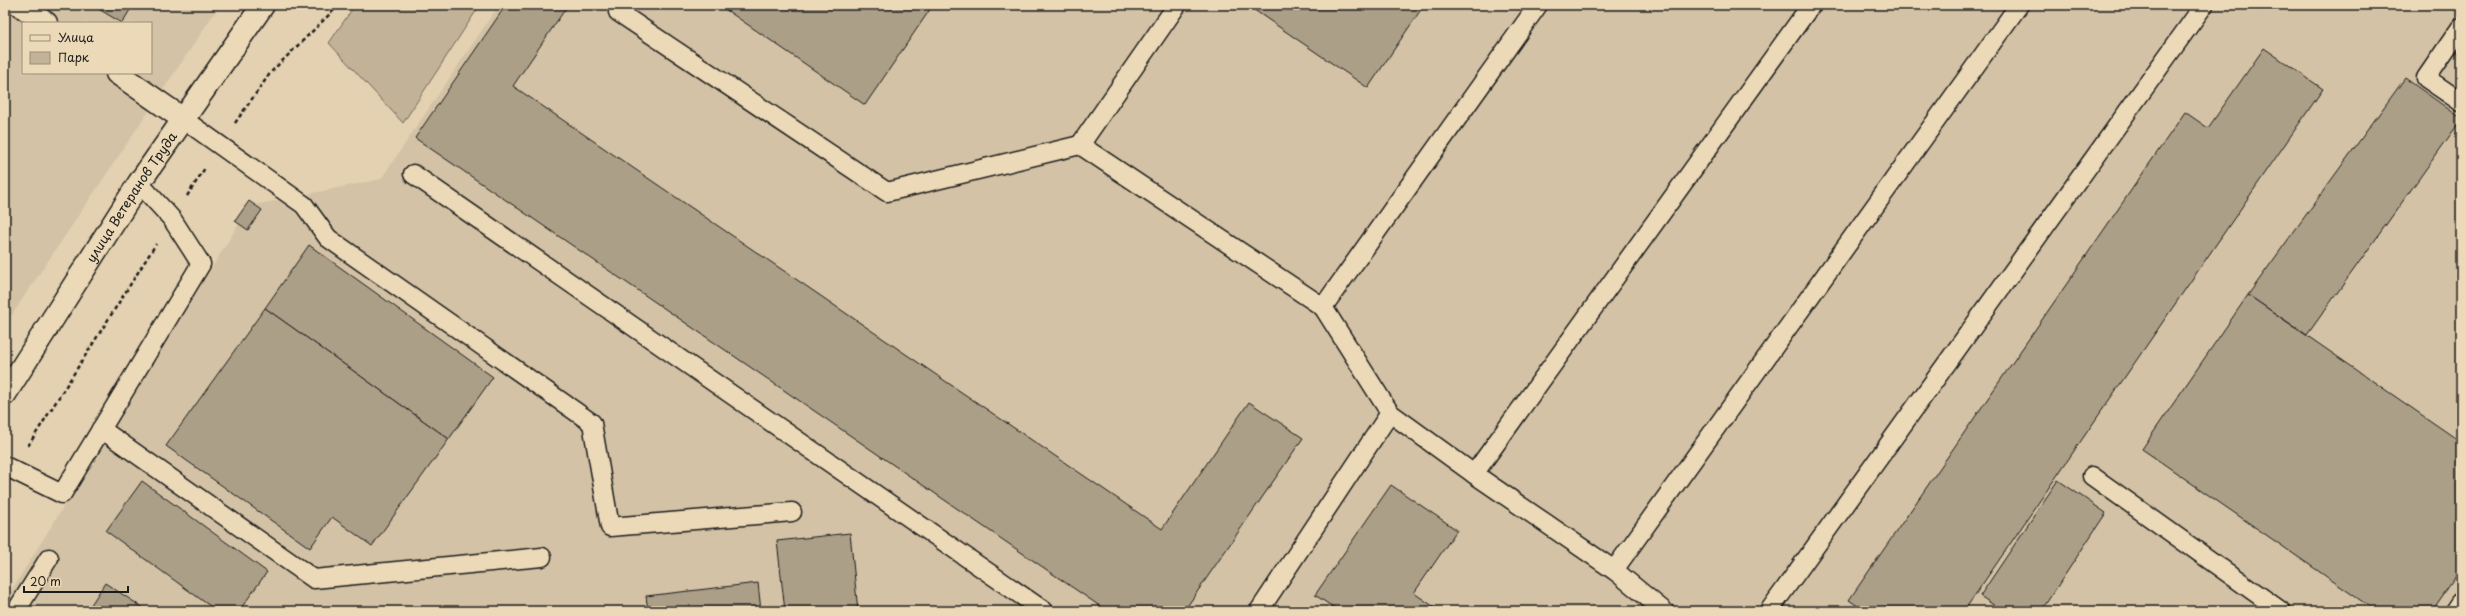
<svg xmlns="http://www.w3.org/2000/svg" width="2466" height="616" font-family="'Playpen Sans',sans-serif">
<rect width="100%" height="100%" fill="#e4d1b1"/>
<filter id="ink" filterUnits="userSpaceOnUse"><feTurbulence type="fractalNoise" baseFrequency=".025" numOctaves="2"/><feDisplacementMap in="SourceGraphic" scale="8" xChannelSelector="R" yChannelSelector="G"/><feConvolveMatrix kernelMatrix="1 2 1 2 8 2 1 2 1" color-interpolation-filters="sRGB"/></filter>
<g filter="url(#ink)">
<g fill="#d3c2a5" fill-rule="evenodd">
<path d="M5 5H220L5 325ZM23 23H151V73H23Z"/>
<path d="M499 5H2461V611H5V601L250 206 381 179Z"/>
</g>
<path fill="#c2b398" stroke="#6f685a" d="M355 5H480L403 123 329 43Z"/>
<g fill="#ac9f88" stroke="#1c1c1c">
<path d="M92 5H133L122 23Z"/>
<path d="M506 5H568L513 86 1162 529 1249 402 1303 438 1184 611H1107L415 138Z"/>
<path d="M719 5H933L865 105Z"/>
<path d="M1247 5H1424L1368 88Z"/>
<path d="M2264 48 2323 89 1964 611H1861L1862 609 1849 600 2185 112 2208 128Z"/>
<path d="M2405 78 2461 118V120L2307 335 2248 295Z"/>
<path d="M249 201 262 210 248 230 235 221Z"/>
<path d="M309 245 493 377 449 439 265 308Z"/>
<path d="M2248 295 2461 442V569L2432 611H2376L2142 449Z"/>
<path d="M265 308 449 439 372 546 332 517 310 548 166 446Z"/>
<path d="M2058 480 2106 513 2041 611H2003L1980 596Z"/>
<path d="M142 481 267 572 239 611H217L106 531Z"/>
<path d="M1391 485 1457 530 1414 593 1440 611H1339L1315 595Z"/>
<path d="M850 533 858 611H785L777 541Z"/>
<path d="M105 583 148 611H87Z"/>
<path d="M758 583 761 611H648L646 596Z"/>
</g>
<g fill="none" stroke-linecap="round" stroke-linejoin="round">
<g stroke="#1c1c1c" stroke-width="21">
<g id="service">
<path d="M618 12 887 192 1080 145 1323 307 1390 413 1474 474 1614 570 1664 611"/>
<path d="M2461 27 2426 78 2461 102"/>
<path d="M183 119 304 205 328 238 592 423 610 527 792 512"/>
<path d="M1080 145 1177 5"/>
<path d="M413 174 1044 611"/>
<path d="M1323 307 1538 5"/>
<path d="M101 429 314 579 542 557"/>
<path d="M5 466 62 494 201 264 172 219 139 183"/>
<path d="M1474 474 1811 5"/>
<path d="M2092 476 2281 611"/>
<path d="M1614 570 2019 5"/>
<path d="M16 611 49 558"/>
<path d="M1259 611 1390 413"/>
<path d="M1769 611 2204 5"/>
<path d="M2455 611 2461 602"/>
</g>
</g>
<g stroke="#1c1c1c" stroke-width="25">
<g id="minor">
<path d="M20 5 46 23"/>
<path d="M117 73 183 119"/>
</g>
</g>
<g stroke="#1c1c1c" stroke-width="25">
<g id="secondary">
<path id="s1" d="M5 394 139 183 263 5"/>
</g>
</g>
<g stroke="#1c1c1c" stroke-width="2.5" stroke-dasharray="4 3" stroke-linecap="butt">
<path d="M235 123 271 72 339 5"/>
<path d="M187 196 205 168"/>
<path d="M28 446 156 244"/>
</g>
<use href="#service" stroke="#ecd9b7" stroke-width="18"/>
<use href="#minor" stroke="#ecd9b7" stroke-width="22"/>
<use href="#secondary" stroke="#ecd9b7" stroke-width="22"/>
</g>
</g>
<g text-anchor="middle" stroke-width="4" stroke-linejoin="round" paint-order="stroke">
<g font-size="13" fill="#1c1c1c" stroke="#ecd9b7">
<text dy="5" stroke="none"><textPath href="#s1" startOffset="234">улица Ветеранов Труда</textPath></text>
</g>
</g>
<rect width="2466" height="616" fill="none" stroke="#ecd9b7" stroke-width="20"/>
<rect x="10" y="10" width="2446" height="596" fill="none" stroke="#1c1c1c" stroke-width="1.5" filter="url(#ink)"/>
<rect x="22" y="22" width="130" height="52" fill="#ecd9b7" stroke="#998d79"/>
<rect x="30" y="35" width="20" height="6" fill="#ecd9b7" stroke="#998d79"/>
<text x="58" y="42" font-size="12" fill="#1c1c1c">Улица</text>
<rect x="30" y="52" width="20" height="12" fill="#c2b398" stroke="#998d79"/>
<text x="58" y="62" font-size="12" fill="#1c1c1c">Парк</text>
<path d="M24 586v6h104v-6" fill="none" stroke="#1c1c1c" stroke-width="2"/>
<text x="30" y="586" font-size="12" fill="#1c1c1c" stroke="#ecd9b7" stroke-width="3" paint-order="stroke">20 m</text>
</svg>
